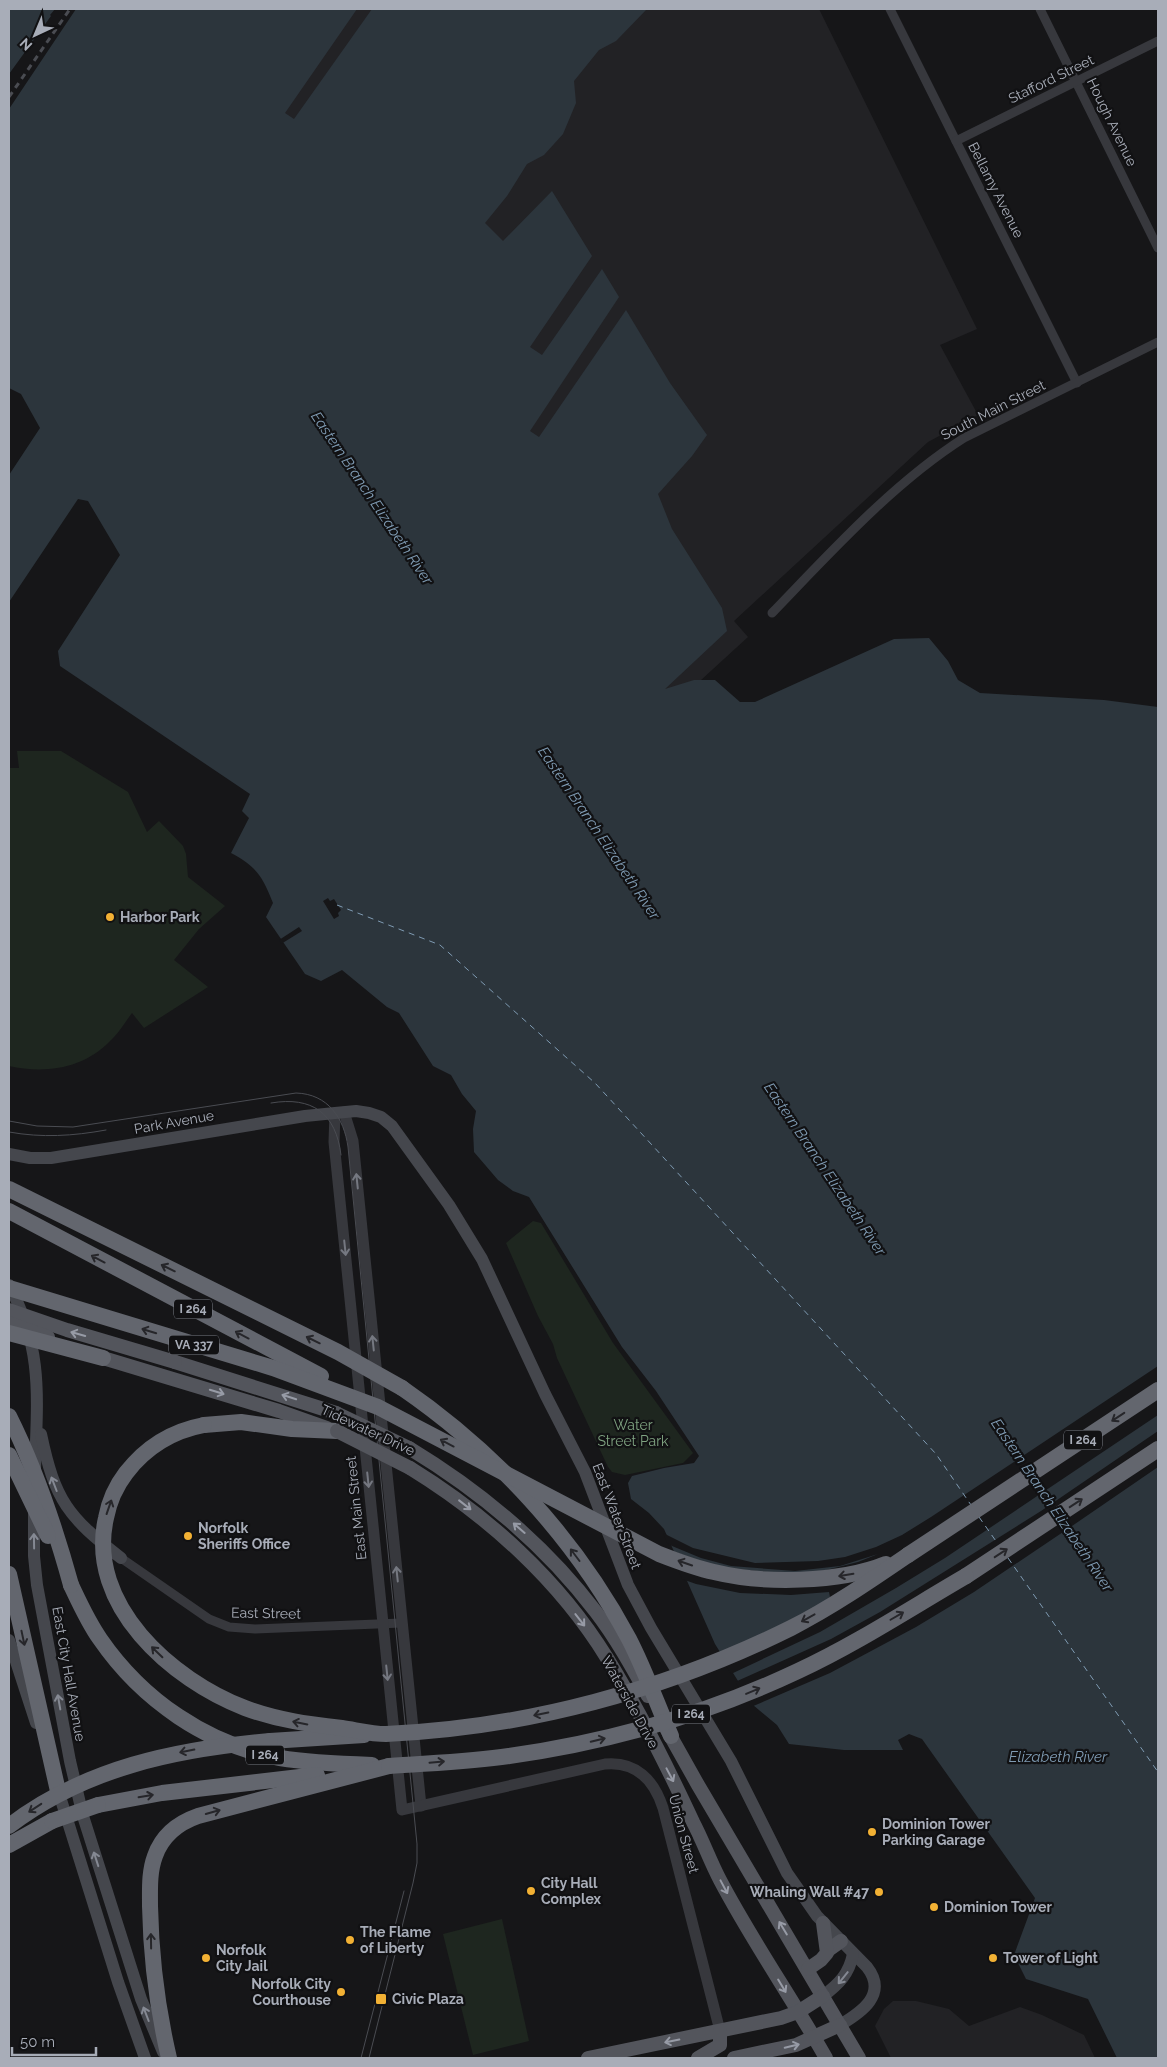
<svg xmlns="http://www.w3.org/2000/svg" width="1167" height="2067" font-family="Raleway,sans-serif">
<rect width="100%" height="100%" fill="#161618"/>
<g fill="#222225">
<path d="M194 9H819L977 329 940 345 978 415 928 442 734 621 748 637 665 713Z"/>
<path d="M893 2001H916L949 2009 969 2026 1020 2007 1042 2015 1084 2035 1095 2058H891L875 2026 884 2009Z"/>
</g>
<g fill="#1e261f">
<path d="M17 751H61L128 792 147 832 159 821 183 846 186 854 188 877 225 906 199 929 174 960 208 987 144 1028 132 1013C125 1022 119 1033 110 1041 83 1069 45 1074 9 1066V768H19Z"/>
<path d="M533 1221 541 1223 613 1343 693 1453 683 1463 625 1475 612 1472 608 1467 557 1358 553 1344 538 1316 506 1243Z"/>
<path d="M502 1919 529 2041 473 2055 443 1934Z"/>
</g>
<path fill="#2c353c" d="M9 9H357L285 113 294 119 372 9H647L616 41 599 50 574 81 576 103 563 134 544 155 527 164 507 196 485 223 503 241 552 191 592 256 530 347 542 355 602 269 619 297 530 431 539 437 626 310 670 383 707 435 692 456 658 494 672 529 722 608 727 631 665 689 694 680H715L740 702H755L894 639 929 638 948 661 958 680 980 693 1104 700 1158 707V2058H1117L1088 1999 1026 1979 1014 1955 1035 1898 922 1739 909 1734 898 1740 903 1750H844L789 1744 777 1725 753 1705 715 1644 664 1529 649 1513 631 1499 628 1483 632 1476 664 1468 694 1463 699 1456 656 1391 622 1347 529 1197 513 1191 498 1180 474 1152 473 1129 476 1111 462 1094 451 1075 433 1066 399 1013 387 1007 342 970 321 981 305 974 266 917 273 903C262 876 257 867 231 853L249 818 242 811 250 794 60 666 58 651 120 555 88 501 78 499 9 602V475L40 428 21 394 9 388Z"/>
<g fill="#161618">
<path d="M55 9H76L9 109V74L51 16 50 15Z"/>
<path d="M328 898 330 901 334 899 341 910 338 913 339 916 334 919 323 901Z"/>
<path d="M299 927 302 931 281 944 279 940Z"/>
<path d="M1158 1366V1415L945 1558 896 1588 820 1632 731 1674 719 1654 815 1609 830 1597 829 1592 791 1595 740 1593 696 1584 682 1579 670 1550 717 1567 788 1574 822 1571 858 1562 878 1554 840 1566 795 1571 731 1566 701 1558 672 1546 667 1543 663 1533 693 1548 755 1563 818 1561 845 1557 876 1547 902 1535 931 1517Z"/>
<path d="M1158 1431V1467L1072 1526 974 1592 916 1627 830 1673 751 1707 735 1682 831 1639 880 1612 1041 1511Z"/>
</g>
<g fill="none" stroke-linecap="round" stroke-linejoin="round">
<g stroke="#7f9bb3" stroke-width="1" stroke-dasharray="6 5" stroke-linecap="butt">
<path d="M337 905 440 945 595 1083 936 1454 971 1505"/>
<path d="M979 1517 998 1544"/>
<path d="M1008 1558 1158 1772"/>
</g>
<g stroke="#37383d" stroke-width="9">
<path d="M890 9 1077 383"/>
<path d="M1040 9 1158 248"/>
<path d="M956 141 1158 41"/>
<path d="M772 613C830 553 893 483 964 438L1158 342"/>
<path d="M121 1558 209 1619 229 1627 255 1629 401 1623"/>
</g>
<g stroke="#37383d" stroke-width="11">
<path d="M344 1112 353 1141 421 1806"/>
<path d="M335 1113 334 1142 402 1810 605 1764C636 1761 654 1780 663 1808L720 2031"/>
</g>
<g stroke="#45474d" stroke-width="12">
<path d="M9 1154 30 1158H51L305 1116 335 1113 356 1111 369 1113 381 1117 392 1126 449 1205 482 1259 545 1394 585 1472 628 1585 651 1628 731 1761 787 1873 817 1916 867 1967C888 1994 862 2012 840 2025"/>
<path d="M9 1285C44 1350 37 1400 35 1470"/>
<path d="M41 1434C55 1501 68 1517 121 1558"/>
<path d="M34 1508V1556L37 1585 70 1761 83 1816 141 1999 163 2052"/>
<path d="M9 1640 36 1723"/>
<path d="M57 1787 118 1982 145 2058"/>
<path d="M823 1996C839 1984 849 1974 853 1954"/>
</g>
<g stroke="#53555c" stroke-width="14">
<path d="M103 1358 279 1411 327 1428"/>
<path d="M175 1362 336 1413"/>
<path d="M409 1448C480 1491 545 1545 596 1612 616 1638 632 1667 648 1696"/>
<path d="M410 1468C488 1516 559 1580 607 1658 639 1710 667 1766 693 1822 703 1841 710 1861 720 1880 752 1941 792 1998 826 2058"/>
<path d="M666 1728 698 1785 859 2058"/>
<path d="M827 1951 841 1941"/>
<path d="M808 1969 821 1960 827 1953 823 1923"/>
<path d="M588 2058 781 2018 798 2012 823 1996"/>
<path d="M698 2058 720 2045V2031"/>
<path d="M734 2058 796 2045 840 2025"/>
</g>
<g stroke="#63666e" stroke-width="16">
<path d="M402 1388C495 1452 575 1538 629 1639 645 1670 657 1704 671 1736"/>
<path d="M204 1425 241 1422 292 1429 337 1431"/>
<path d="M908 1555 1158 1390"/>
<path d="M9 1574 58 1791"/>
<path d="M966 1576 1158 1449"/>
<path d="M71 1585C80 1604 88 1622 100 1639 142 1700 207 1745 280 1758 310 1763 341 1764 372 1765"/>
<path d="M270 1741 364 1735"/>
<path d="M98 1805 162 1793 317 1775"/>
<path d="M9 1845 52 1821"/>
<path d="M169 2058C157 2007 151 1958 150 1906 150 1889 149 1872 155 1856 162 1836 178 1823 198 1816L389 1766"/>
</g>
<g stroke="#4a4c52" stroke-width="1">
<path d="M271 1103C312 1096 336 1113 341 1155"/>
<path d="M9 1121 37 1126 73 1127 296 1093C328 1094 344 1118 348 1147L417 1844V1863L413 1883 369 2058"/>
<path d="M9 1132C42 1138 73 1136 106 1130"/>
<path d="M361 2058 404 1891"/>
</g>
<path stroke="#4a4c52" stroke-width="3" stroke-dasharray="6 5" stroke-linecap="butt" d="M9 97 70 9"/>
<g stroke="#53555c" stroke-width="14">
<path d="M9 1310 67 1330 175 1362"/>
<path d="M9 1323 48 1337"/>
<path d="M336 1413 409 1448"/>
<path d="M337 1431 410 1468"/>
</g>
<g stroke="#63666e" stroke-width="16">
<path d="M9 1189 338 1352 402 1388"/>
<path d="M9 1211 321 1376"/>
<path d="M9 1288 273 1368 378 1407 659 1554C677 1561 695 1568 714 1572 763 1584 839 1583 886 1564"/>
<path d="M9 1333 103 1358"/>
<path d="M9 1416C36 1470 55 1527 71 1585"/>
<path d="M204 1425C172 1431 146 1447 126 1473 116 1486 109 1502 106 1518 86 1605 172 1680 245 1708 277 1720 308 1724 342 1728 356 1730 372 1734 386 1734 526 1728 666 1690 791 1628 832 1607 870 1581 908 1555"/>
<path d="M9 1455 48 1536"/>
<path d="M389 1766C429 1763 470 1762 509 1756 609 1742 707 1714 798 1671 856 1644 911 1608 966 1576"/>
<path d="M52 1821 98 1805"/>
<path d="M9 1826C85 1768 176 1749 270 1741"/>
</g>
</g>
<defs><path id="oneway-shaft" d="M-6 0H5M1.5-3L5.5 0L1.5 3" fill="none" stroke-width="1.6" stroke-linecap="round" stroke-linejoin="round" transform="scale(1.25)"/></defs>
<g stroke="#757881">
<use href="#oneway-shaft" transform="translate(357 1181) rotate(-96)"/>
<use href="#oneway-shaft" transform="translate(345 1248) rotate(84)"/>
<use href="#oneway-shaft" transform="translate(373 1343) rotate(-96)"/>
<use href="#oneway-shaft" transform="translate(368 1480) rotate(84)"/>
<use href="#oneway-shaft" transform="translate(397 1574) rotate(-96)"/>
<use href="#oneway-shaft" transform="translate(387 1673) rotate(84)"/>
</g>
<g stroke="#26262a">
<use href="#oneway-shaft" transform="translate(98 1259) rotate(-152)"/>
<use href="#oneway-shaft" transform="translate(168 1268) rotate(-154)"/>
<use href="#oneway-shaft" transform="translate(149 1331) rotate(-163)"/>
<use href="#oneway-shaft" transform="translate(242 1335) rotate(-152)"/>
<use href="#oneway-shaft" transform="translate(313 1340) rotate(-154)"/>
<use href="#oneway-shaft" transform="translate(1118 1417) rotate(147)"/>
<use href="#oneway-shaft" transform="translate(447 1443) rotate(-152)"/>
<use href="#oneway-shaft" transform="translate(1076 1503) rotate(-33)"/>
<use href="#oneway-shaft" transform="translate(109 1507) rotate(-71)"/>
<use href="#oneway-shaft" transform="translate(1001 1553) rotate(-33)"/>
<use href="#oneway-shaft" transform="translate(575 1555) rotate(-127)"/>
<use href="#oneway-shaft" transform="translate(685 1563) rotate(-161)"/>
<use href="#oneway-shaft" transform="translate(846 1575) rotate(171)"/>
<use href="#oneway-shaft" transform="translate(897 1616) rotate(-30)"/>
<use href="#oneway-shaft" transform="translate(808 1618) rotate(151)"/>
<use href="#oneway-shaft" transform="translate(23 1638) rotate(78)"/>
<use href="#oneway-shaft" transform="translate(157 1652) rotate(-136)"/>
<use href="#oneway-shaft" transform="translate(753 1691) rotate(-23)"/>
<use href="#oneway-shaft" transform="translate(541 1714) rotate(168)"/>
<use href="#oneway-shaft" transform="translate(300 1723) rotate(-169)"/>
<use href="#oneway-shaft" transform="translate(598 1740) rotate(-14)"/>
<use href="#oneway-shaft" transform="translate(187 1751) rotate(169)"/>
<use href="#oneway-shaft" transform="translate(437 1762) rotate(-5)"/>
<use href="#oneway-shaft" transform="translate(146 1796) rotate(-9)"/>
<use href="#oneway-shaft" transform="translate(35 1808) rotate(147)"/>
<use href="#oneway-shaft" transform="translate(213 1812) rotate(-16)"/>
<use href="#oneway-shaft" transform="translate(151 1941) rotate(-91)"/>
</g>
<g stroke="#979ba6">
<use href="#oneway-shaft" transform="translate(78 1334) rotate(-164)"/>
<use href="#oneway-shaft" transform="translate(217 1392) rotate(17)"/>
<use href="#oneway-shaft" transform="translate(289 1397) rotate(-162)"/>
<use href="#oneway-shaft" transform="translate(465 1505) rotate(38)"/>
<use href="#oneway-shaft" transform="translate(519 1528) rotate(-139)"/>
<use href="#oneway-shaft" transform="translate(580 1620) rotate(52)"/>
<use href="#oneway-shaft" transform="translate(670 1775) rotate(62)"/>
<use href="#oneway-shaft" transform="translate(724 1887) rotate(62)"/>
<use href="#oneway-shaft" transform="translate(783 1928) rotate(-121)"/>
<use href="#oneway-shaft" transform="translate(782 1986) rotate(59)"/>
<use href="#oneway-shaft" transform="translate(672 2041) rotate(169)"/>
<use href="#oneway-shaft" transform="translate(792 2046) rotate(-13)"/>
</g>
<g stroke="#858993">
<use href="#oneway-shaft" transform="translate(54 1484) rotate(-111)"/>
<use href="#oneway-shaft" transform="translate(34 1541) rotate(-91)"/>
<use href="#oneway-shaft" transform="translate(59 1702) rotate(-100)"/>
<use href="#oneway-shaft" transform="translate(96 1859) rotate(-108)"/>
<use href="#oneway-shaft" transform="translate(843 1978) rotate(129)"/>
<use href="#oneway-shaft" transform="translate(146 2014) rotate(-111)"/>
</g>
<g fill="#f2b134" stroke="#111113" stroke-width="2">
<circle cx="110" cy="917" r="5"/>
<circle cx="188" cy="1536" r="5"/>
<circle cx="872" cy="1832" r="5"/>
<circle cx="531" cy="1891" r="5"/>
<circle cx="879" cy="1892" r="5"/>
<circle cx="934" cy="1907" r="5"/>
<circle cx="350" cy="1940" r="5"/>
<circle cx="206" cy="1958" r="5"/>
<circle cx="993" cy="1958" r="5"/>
<circle cx="341" cy="1992" r="5"/>
<rect x="375" y="1993" width="12" height="12" rx="2.5"/>
</g>
<g text-anchor="middle" stroke-width="4.5" stroke-linejoin="round" paint-order="stroke">
<g fill="#111113" stroke="#7b7e86" stroke-width="1">
<rect x="174" y="1299.5" width="38" height="19" rx="4"/>
<rect x="169" y="1335.5" width="50" height="19" rx="4"/>
<rect x="1064" y="1430.5" width="38" height="19" rx="4"/>
<rect x="672" y="1704.5" width="38" height="19" rx="4"/>
<rect x="246" y="1745.5" width="38" height="19" rx="4"/>
</g>
<g font-size="12" font-weight="bold" fill="#a8adb8">
<text x="193" y="1313">I 264</text>
<text x="194" y="1349">VA 337</text>
<text x="1083" y="1444">I 264</text>
<text x="691" y="1718">I 264</text>
<text x="265" y="1759">I 264</text>
</g>
<g font-size="14" fill="#a8adb8" stroke="#111113">
<text transform="translate(1051 79) rotate(-26)" y="5">Stafford Street</text>
<text transform="translate(1112 122) rotate(64)" y="5">Hough Avenue</text>
<text transform="translate(996 190) rotate(63)" y="5">Bellamy Avenue</text>
<text transform="translate(993 410) rotate(-27)" y="5">South Main Street</text>
<text transform="translate(174 1122) rotate(-10)" y="5">Park Avenue</text>
<text transform="translate(368 1430) rotate(25)" y="5">Tidewater Drive</text>
<text transform="translate(356 1508) rotate(-96)" y="5">East Main Street</text>
<text transform="translate(617 1516) rotate(69)" y="5">East Water Street</text>
<text transform="translate(266 1613) rotate(1)" y="5">East Street</text>
<text transform="translate(69 1674) rotate(80)" y="5">East City Hall Avenue</text>
<text transform="translate(630 1702) rotate(61)" y="5">Waterside Drive</text>
<text transform="translate(684 1834) rotate(75)" y="5">Union Street</text>
</g>
<g font-size="14" font-weight="bold" fill="#a8adb8" stroke="#111113" text-anchor="start">
<text x="120" y="922">Harbor Park</text>
<text x="198" y="1533">Norfolk<tspan x="198" dy="16">Sheriffs Office</tspan></text>
<text x="882" y="1829">Dominion Tower<tspan x="882" dy="16">Parking Garage</tspan></text>
<text x="541" y="1888">City Hall<tspan x="541" dy="16">Complex</tspan></text>
<text x="869" y="1897" text-anchor="end">Whaling Wall #47</text>
<text x="944" y="1912">Dominion Tower</text>
<text x="360" y="1937">The Flame<tspan x="360" dy="16">of Liberty</tspan></text>
<text x="216" y="1955">Norfolk<tspan x="216" dy="16">City Jail</tspan></text>
<text x="1003" y="1963">Tower of Light</text>
<text x="331" y="1989" text-anchor="end">Norfolk City<tspan x="331" dy="16">Courthouse</tspan></text>
<text x="392" y="2004">Civic Plaza</text>
</g>
<g font-size="14" fill="#7fa381" stroke="#111113">
<text x="633" y="1430">Water<tspan x="633" dy="16">Street Park</tspan></text>
</g>
<g font-size="15" font-style="italic" fill="#7f9bb3" stroke="#111113">
<text transform="translate(372 498) rotate(56)" y="5">Eastern Branch Elizabeth River</text>
<text transform="translate(599 833) rotate(56)" y="5">Eastern Branch Elizabeth River</text>
<text transform="translate(825 1169) rotate(56)" y="5">Eastern Branch Elizabeth River</text>
<text transform="translate(1052 1505) rotate(56)" y="5">Eastern Branch Elizabeth River</text>
<text x="1058" y="1762">Elizabeth River</text>
</g>
</g>
<rect width="1167" height="2067" fill="none" stroke="#a8adb8" stroke-width="20"/>
<g transform="translate(35 35) rotate(224)" stroke="#111113" stroke-width="4" paint-order="stroke">
<path d="M0-4L9 19L0 12L-9 19Z" fill="#a8adb8"/>
<text y="-8" font-size="14" font-weight="bold" text-anchor="middle" fill="#a8adb8">N</text>
</g>
<path d="M12 2047v8h84v-8" fill="none" stroke="#a8adb8" stroke-width="2.5"/>
<text x="20" y="2047" font-size="15" fill="#a8adb8" stroke="#111113" stroke-width="4" paint-order="stroke">50 m</text>
</svg>
